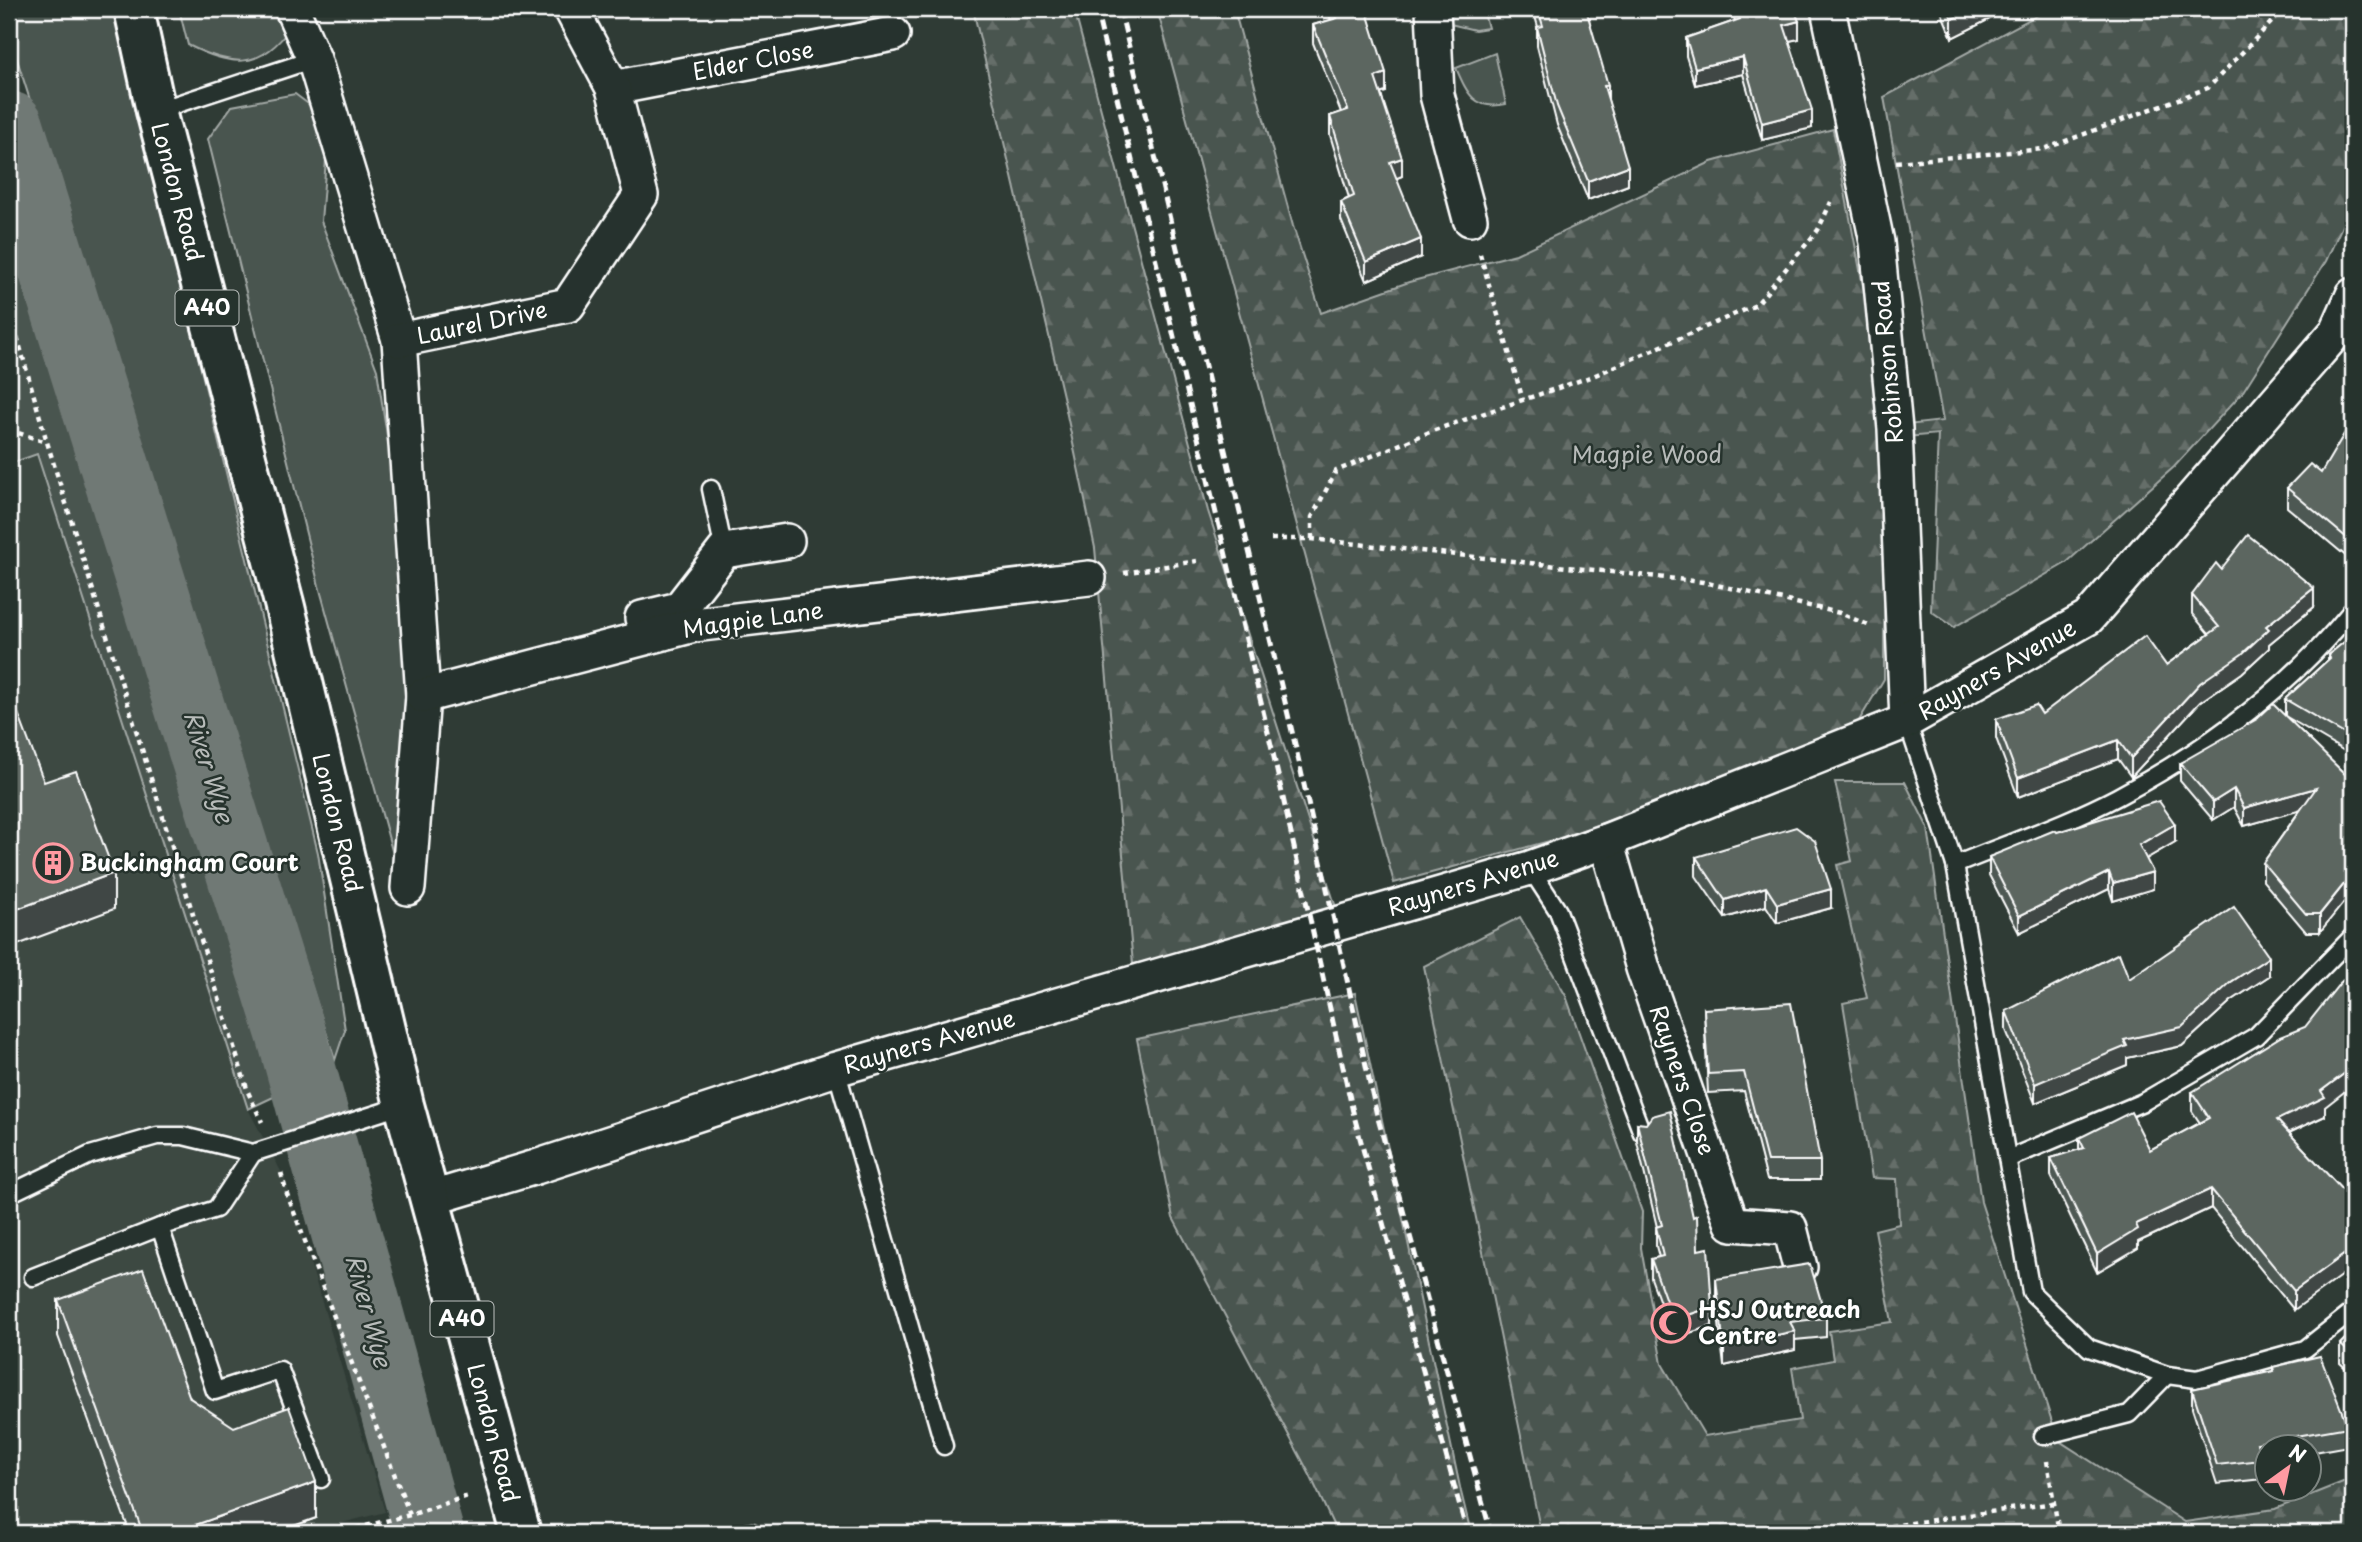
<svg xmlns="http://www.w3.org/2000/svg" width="2362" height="1542" font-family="'Playpen Sans',sans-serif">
<defs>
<pattern id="forest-firs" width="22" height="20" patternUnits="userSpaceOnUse" patternTransform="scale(1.75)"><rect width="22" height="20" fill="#4a544f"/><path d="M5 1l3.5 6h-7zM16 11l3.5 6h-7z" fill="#656e69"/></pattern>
</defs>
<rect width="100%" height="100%" fill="#2f3b35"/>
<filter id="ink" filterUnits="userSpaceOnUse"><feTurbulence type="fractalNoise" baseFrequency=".0143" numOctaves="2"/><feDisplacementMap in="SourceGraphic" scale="14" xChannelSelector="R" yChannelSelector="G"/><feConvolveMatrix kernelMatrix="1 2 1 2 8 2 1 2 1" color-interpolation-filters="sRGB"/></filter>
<g filter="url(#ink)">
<g fill="#3c4842">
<path d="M37 453 248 1109 285 1179 385 1512 303 1533H9V464Z"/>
<path d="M417 1514 421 1533H348Z"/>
</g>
<g fill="#4a544f" stroke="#a4aaa7" stroke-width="2">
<path d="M9 9H114L318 853 345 1030 335 1060 9 34Z"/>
<path d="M179 9H288L291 27C261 70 232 67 188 45Z"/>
<path d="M1450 9H1483L1488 28 1475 30 1450 24Z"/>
<path d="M1495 53 1506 104C1474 111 1467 93 1456 68Z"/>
<path d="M295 94 315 109 327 147 321 221 377 370 411 592 406 852 396 865 319 586 208 139 232 106Z"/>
<path d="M9 173 299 1085 248 1109 37 454 9 464Z"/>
</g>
<g fill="url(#forest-firs)" stroke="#a4aaa7" stroke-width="2">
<path d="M973 9H1074L1208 511 1340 920 1133 964 1095 548 1063 396Z"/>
<path d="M1157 9H1234L1293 226 1321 313 1409 282 1516 254 1711 162 1833 129 1890 427 1943 421 1884 97 2049 9H2353V202L2326 261 2242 393 2174 467 2066 563 1954 627 1931 611 1938 434 1885 439 1884 679 1857 724 1732 777 1557 839 1394 883Z"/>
<path d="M1835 782H1905L1928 828 1981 1202 2058 1440 2185 1522 2275 1509 2353 1478V1533H1541L1424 966 1520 917 1566 996 1642 1212 1641 1248 1662 1364 1705 1436 1800 1420 1792 1368 1833 1360 1829 1331 1892 1322 1875 1230 1899 1224 1897 1179 1872 1178 1843 1003 1867 998 1837 865 1852 861Z"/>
<path d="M1355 993 1461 1492 1471 1533H1337L1310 1475 1173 1218 1137 1039Z"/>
</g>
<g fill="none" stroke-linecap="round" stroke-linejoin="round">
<path stroke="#707975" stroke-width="70" d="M9 126 291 1033 429 1533"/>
<g stroke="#fff" stroke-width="21">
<g id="service">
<path d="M156 111 314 59"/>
<path d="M711 489 724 551"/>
<path d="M1907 721 1955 865 2031 1292 2089 1348 2167 1375 2197 1379 2305 1349 2353 1311"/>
<path d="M1955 865C2008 843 2066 824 2117 797 2206 750 2290 687 2353 609"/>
<path d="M1530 868 1558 911 1642 1133"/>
<path d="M836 1069 944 1446"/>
<path d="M2010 1158 2143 1102 2256 1036 2353 936"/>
<path d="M9 1194 90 1155 157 1136H183L253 1153 404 1105"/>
<path d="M160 1227 215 1391 280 1370 321 1479"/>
<path d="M33 1277 160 1227 216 1209 253 1153"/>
<path d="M2043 1436 2129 1414 2167 1375"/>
<path d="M747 1533 752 1532"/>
</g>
</g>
<g stroke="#fff" stroke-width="38">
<g id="minor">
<path d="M292 9 314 59 399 340 423 696 408 888"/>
<path d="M1433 9 1437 95 1470 219"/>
<path d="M1828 9 1877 242 1895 429 1907 721"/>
<path d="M613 88 893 34"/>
<path d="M399 340 568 305 641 195 613 88 571 9"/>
<path d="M642 618 679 609 724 551 787 541"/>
<path d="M423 696 694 625 1089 578"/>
<path d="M1606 841 1643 968 1732 1224 1790 1228 1800 1267"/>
<path d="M429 1199 536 1167 836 1069 1530 868 1606 841 1907 721 2088 618 2337 331 2353 295"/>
</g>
</g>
<g stroke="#fff" stroke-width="44">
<path id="primary" d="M134 9 156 111 285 607 404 1105 521 1533"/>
</g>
<g stroke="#fff" stroke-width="4.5" stroke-dasharray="5 5" stroke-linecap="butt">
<path d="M1896 162 2044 149 2208 88 2284 9"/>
<path d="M1480 254 1523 400"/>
<path d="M9 308 47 442 248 1092 262 1122"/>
<path d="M9 430 46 442"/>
<path d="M1271 539H1312L1703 582 1840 613 1868 625"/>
<path d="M1312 539V517L1336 471 1432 431 1593 376 1756 305 1818 230 1831 202"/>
<path d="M1124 573 1197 561"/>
<path d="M281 1173 287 1194 410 1515"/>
<path d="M2047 1461 2059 1533"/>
<path d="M337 1533 410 1515 468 1496 469 1498"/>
<path d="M1841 1533 2054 1503"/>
</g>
<use href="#service" stroke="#26332d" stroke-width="16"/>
<use href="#minor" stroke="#26332d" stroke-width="33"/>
<use href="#primary" stroke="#26332d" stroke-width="38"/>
<g stroke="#fff" stroke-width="5" stroke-dasharray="10 5" stroke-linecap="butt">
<path d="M1096 9 1273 753 1353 1112 1467 1533"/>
<path d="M1120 9 1295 744 1376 1111 1491 1533"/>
</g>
</g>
<g fill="#4e5853" stroke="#fff" stroke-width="2">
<path d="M1327 9H1366L1386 92 1381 93 1402 176 1396 178 1421 257 1366 281 1341 220V202L1349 198 1330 135V116L1341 112 1313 43V25L1331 20Z"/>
<path d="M1533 9H1597L1587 11 1628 185 1588 200 1557 125 1537 46V27H1538Z"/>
<path d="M1732 9H1794L1799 39 1789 41 1812 128 1762 140 1743 74 1695 85 1686 56V38L1735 21Z"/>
<path d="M1940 9H2004V12L1952 38Z"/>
<path d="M2353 426V562L2287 507V488L2321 473Z"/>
<path d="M2221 569 2314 607 2269 644V648L2242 673 2200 702 2131 777 2118 759 2018 797 1996 738V719L2042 714 2166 665 2209 634 2192 614V595Z"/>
<path d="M2353 635V756L2285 716 2353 782 2320 932H2306L2263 881V863L2300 810 2244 826 2234 807 2213 820 2180 781V763L2285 716V699L2328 660V655Z"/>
<path d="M2057 832 2175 842 2146 859 2153 889 2113 901 2109 889 2019 933 1989 875V857Z"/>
<path d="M1696 857 1831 908 1777 923 1766 906 1725 918 1696 876Z"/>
<path d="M2269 976 2231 1001 2182 1046 2127 1058V1065L2035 1103 2006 1030V1011L2129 979Z"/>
<path d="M1704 1009 1820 1161V1180H1767L1744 1091 1708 1093Z"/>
<path d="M2192 1092 2325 1107V1116L2289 1133 2342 1190 2294 1310 2211 1208 2138 1242V1248L2097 1272 2051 1176V1158L2079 1150V1138L2150 1150 2200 1123 2192 1111Z"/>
<path d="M1637 1123 1698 1250 1712 1326 1673 1338 1651 1278V1259L1659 1257 1656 1246V1227H1657L1637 1142Z"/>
<path d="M1716 1279 1826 1318V1337L1795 1340V1350L1724 1366 1716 1298Z"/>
<path d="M58 1300 190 1398 316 1518 274 1533H130L58 1336Z"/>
<path d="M2353 1331V1375L2340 1363V1344Z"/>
<path d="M2273 1367 2348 1427V1446L2309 1453V1447H2267V1460L2262 1461V1479L2217 1484 2192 1408V1389L2273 1371Z"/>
</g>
<g fill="#404744" stroke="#fff" stroke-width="2">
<path d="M1972 9H2004V12L1952 38V19Z"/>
<path d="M1799 21V39L1784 42V25Z"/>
<path d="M1743 57V74L1695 85V68Z"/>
<path d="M1386 73V92L1375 95V77Z"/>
<path d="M1608 85V104L1604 86Z"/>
<path d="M1812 110V128L1762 140V123Z"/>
<path d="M1402 158V176L1390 181V162Z"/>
<path d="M1628 166V185L1588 200V181Z"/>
<path d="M1421 239V257L1366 281V262Z"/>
<path d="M2314 588V607L2269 644V648L2242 673 2200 702 2131 777V758L2200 683 2266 626Z"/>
<path d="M2118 740V759L2018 797V778Z"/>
<path d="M2316 788V806L2244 826V808Z"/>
<path d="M2234 789V807L2213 820V802Z"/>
<path d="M2175 824V842L2139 863V845Z"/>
<path d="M2109 872V889L2019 933V916Z"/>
<path d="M2153 872V889L2113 901V883Z"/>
<path d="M114 873V909L9 948V912Z"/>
<path d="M2353 873V891L2320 932V914Z"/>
<path d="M1766 887V906L1725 918V900Z"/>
<path d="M1831 889V908L1777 923V904Z"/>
<path d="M2269 957V976L2231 1001 2182 1046 2127 1058V1065L2035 1103V1084L2124 1040 2231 982Z"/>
<path d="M2353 1067V1085L2325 1107V1116L2277 1138V1120L2321 1091Z"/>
<path d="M2211 1189V1208L2138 1242V1248L2097 1272V1254L2136 1224Z"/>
<path d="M2353 1248V1267L2294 1310V1291Z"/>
<path d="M1712 1307V1326L1673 1338V1320Z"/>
<path d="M1795 1331V1350L1724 1366V1347Z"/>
<path d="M316 1482V1518L274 1533H173Z"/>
<path d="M14 1506V1533H9V1508Z"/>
</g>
<g fill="#5b6661" stroke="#fff" stroke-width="2">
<path d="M1333 9H1366L1386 73 1375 77 1402 158 1390 162 1421 239 1366 262 1341 202 1354 196 1330 116 1348 110 1313 25 1337 18Z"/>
<path d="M1538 9H1586L1608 85 1604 86 1628 166 1588 181 1557 106 1537 27 1543 26Z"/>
<path d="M1737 9H1794L1799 21 1784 25 1812 110 1762 123 1743 57 1695 68 1686 38 1740 19Z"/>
<path d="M1948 9H1972L1952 19Z"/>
<path d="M2350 424 2353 426V543L2287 488 2310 464 2321 473Z"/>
<path d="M2248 535 2314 588 2266 626 2269 629 2242 654 2200 683 2131 758 2118 740 2018 778 1996 719 2036 705 2042 714 2145 636 2166 665 2219 627 2192 595 2216 563 2221 569Z"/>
<path d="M2353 635V739L2285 699 2330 658 2328 655Z"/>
<path d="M9 689 44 782 76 771 114 873 9 912Z"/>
<path d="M2273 704 2353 782V873L2320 914H2306L2263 863 2316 788 2244 808 2234 789 2213 802 2180 763 2257 719Z"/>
<path d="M2159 801 2175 824 2139 845 2153 872 2113 883 2109 872 2019 916 1989 857 2055 830 2057 832Z"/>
<path d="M1796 827 1815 841 1831 889 1777 904 1766 887 1725 900 1696 857Z"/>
<path d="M2234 907 2269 957 2231 982 2182 1027 2124 1040 2127 1046 2035 1084 2006 1011 2119 953 2129 979Z"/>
<path d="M2353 971V1067L2321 1091 2325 1097 2277 1120 2342 1190 2353 1174V1248L2294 1291 2211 1189 2136 1224 2138 1229 2097 1254 2051 1158 2084 1148 2079 1138 2131 1112 2150 1150 2209 1118 2192 1092 2280 1037 2305 1027 2340 983Z"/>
<path d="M1791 1003 1820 1161H1767L1744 1072 1708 1074 1704 1009Z"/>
<path d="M1670 1111 1693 1217 1697 1215 1698 1250 1708 1248 1712 1307 1673 1320 1651 1259 1663 1256 1656 1227 1662 1225 1637 1123 1646 1124 1652 1116Z"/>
<path d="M1810 1264 1826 1318 1790 1322 1795 1331 1724 1347 1716 1279Z"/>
<path d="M143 1269 190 1398 234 1427 289 1407 316 1482 173 1533H143L58 1300Z"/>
<path d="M2353 1331V1356L2340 1344Z"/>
<path d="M2320 1356 2348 1427 2257 1443 2262 1460 2217 1465 2192 1389 2274 1371 2273 1367Z"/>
<path d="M9 1493 14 1506 9 1508Z"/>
</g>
</g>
<defs>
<g id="building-ring" transform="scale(2.0125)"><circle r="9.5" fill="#26332d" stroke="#ff9aa2" stroke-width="1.5"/><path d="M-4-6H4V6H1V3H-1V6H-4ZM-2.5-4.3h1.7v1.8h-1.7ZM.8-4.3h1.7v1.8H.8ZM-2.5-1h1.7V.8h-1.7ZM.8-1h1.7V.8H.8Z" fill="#ff9aa2"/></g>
<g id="mosque-ring" transform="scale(2.0125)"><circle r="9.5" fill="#26332d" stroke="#ff9aa2" stroke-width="1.5"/><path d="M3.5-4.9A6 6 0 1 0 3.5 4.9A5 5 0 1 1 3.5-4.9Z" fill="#ff9aa2"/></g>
</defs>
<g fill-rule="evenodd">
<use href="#building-ring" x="53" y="863"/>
<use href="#mosque-ring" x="1671" y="1323"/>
</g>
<g text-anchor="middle" stroke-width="5" stroke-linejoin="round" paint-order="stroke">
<g fill="#26332d" stroke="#bec2c0" stroke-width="2">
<rect x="175.5" y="290.5" width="63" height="35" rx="5"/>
<rect x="430.5" y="1301.5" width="63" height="35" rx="5"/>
</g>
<g font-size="21" font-weight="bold" fill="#fff">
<text x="207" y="315">A40</text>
<text x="462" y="1326">A40</text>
</g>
<g font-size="23" fill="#fff" stroke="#26332d">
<text transform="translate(753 61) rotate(-11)" y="8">Elder Close</text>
<text transform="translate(177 192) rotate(75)" y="8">London Road</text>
<text transform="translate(482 323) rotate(-12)" y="8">Laurel Drive</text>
<text transform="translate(1888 362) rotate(-95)" y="8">Robinson Road</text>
<text transform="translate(753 620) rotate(-8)" y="8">Magpie Lane</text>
<text transform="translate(1997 670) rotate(-30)" y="8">Rayners Avenue</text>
<text transform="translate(337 823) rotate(76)" y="8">London Road</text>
<text transform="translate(1473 883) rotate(-17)" y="8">Rayners Avenue</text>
<text transform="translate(929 1042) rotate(-16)" y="8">Rayners Avenue</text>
<text transform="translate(1682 1080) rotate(71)" y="8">Rayners Close</text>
<text transform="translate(493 1433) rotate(75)" y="8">London Road</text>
</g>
<g font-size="23" fill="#b7bbb9" stroke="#26332d">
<text x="1647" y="463">Magpie Wood</text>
</g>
<g font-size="23" font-weight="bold" fill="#fff" stroke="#26332d" text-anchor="start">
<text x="80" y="871">Buckingham Court</text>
<text x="1698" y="1318">HSJ Outreach<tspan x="1698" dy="26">Centre</tspan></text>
</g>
<g font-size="24" font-style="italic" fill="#b8bcba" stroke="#26332d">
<text transform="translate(208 767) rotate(73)" y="8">River Wye</text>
<text transform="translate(368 1311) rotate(75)" y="8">River Wye</text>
</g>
</g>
<rect width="2362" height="1542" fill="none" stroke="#26332d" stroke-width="35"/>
<rect x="18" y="18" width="2327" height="1507" fill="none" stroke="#fff" stroke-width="2.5" filter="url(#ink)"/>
<g transform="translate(2288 1468) rotate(33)"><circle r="33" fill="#26332d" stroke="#7d8581" stroke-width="2"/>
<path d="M0-5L12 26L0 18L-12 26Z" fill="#ff9aa2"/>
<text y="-10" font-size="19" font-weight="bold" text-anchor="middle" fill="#ffffff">N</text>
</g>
</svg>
